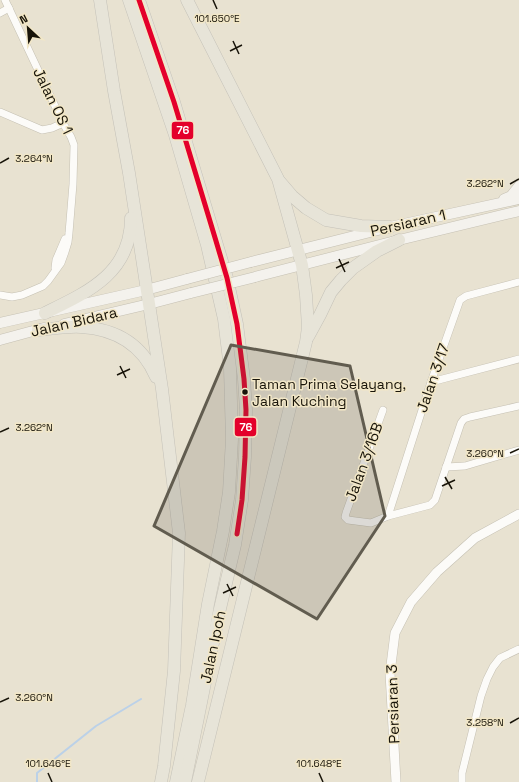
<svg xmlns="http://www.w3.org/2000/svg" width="519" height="782" font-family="'Space Grotesk',sans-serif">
<rect width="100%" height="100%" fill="#e8e2d1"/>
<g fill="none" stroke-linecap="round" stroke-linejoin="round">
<path stroke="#bbd1e8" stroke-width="2" d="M37 782V773L96 726 141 699"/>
<g stroke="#c5c0b3" stroke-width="8">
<g id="minor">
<path d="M0 13 9 8"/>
<path d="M0 112 42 130 52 128 63 123"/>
<path d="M55 268 56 260 65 239"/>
<path d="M0 295 12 297 22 295 43 286 48 281 61 263 65 252 68 242 69 233 73 184 74 145 71 137 63 123 5 0"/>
<path d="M431 382 519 359"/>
<path d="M383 410 346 513 345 517 348 520 371 523 388 516 430 505 435 500 461 423 464 419 470 417 519 406"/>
<path d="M446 467 465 466 519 450"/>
<path d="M388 516 431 382 460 300 466 296 519 282"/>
<path d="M462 782V773L481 696 487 679 493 667 500 658 519 649"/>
</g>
</g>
<g stroke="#c5c0b3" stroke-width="10">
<path id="tertiary" d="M396 782 390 673 395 633 411 602 437 572 475 538 519 514"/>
</g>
<g stroke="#c5c0b3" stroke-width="11">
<g id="secondary">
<path d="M504 199 511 196 519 186"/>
<path d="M251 262 390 227 519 199"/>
<path d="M255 277 399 240 519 211"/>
<path d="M0 323 146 290 187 279"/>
<path d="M64 324 149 304 191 293"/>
<path d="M0 340 44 328"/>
</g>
</g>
<g stroke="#c4c1b8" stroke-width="13">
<g id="trunk">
<path d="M100 0 114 91 129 173 162 389 179 533 174 671 164 766 161 782"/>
<path d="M129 0 175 135 207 245 224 319 230 368 232 439 229 492 223 531 208 604 192 705 176 782"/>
<path d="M139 0 174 102 227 278 237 324 244 379 246 410 245 457 242 500 235 545 219 613 185 782"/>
<path d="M187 0 278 179 302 265 306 295 308 327 306 342 198 782"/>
<path d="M280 182 292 196 306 208 326 220 361 226 390 227"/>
<path d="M45 313C88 292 131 273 131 218"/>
<path d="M38 330C52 329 67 326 81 327 116 329 142 344 156 377"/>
<path d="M308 337 320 315 331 292 341 280 353 268 377 251 399 240"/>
</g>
</g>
<use href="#minor" stroke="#fcfbf8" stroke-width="7"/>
<use href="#tertiary" stroke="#fcfbf8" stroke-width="9"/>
<use href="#secondary" stroke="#f4f2ed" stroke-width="10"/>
<use href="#trunk" stroke="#e7e4d8" stroke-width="12"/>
<g stroke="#c5c0b3" stroke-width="11" stroke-linecap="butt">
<g id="secondary-bridge">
<path d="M187 279 251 262"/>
<path d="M191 293 255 277"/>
</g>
</g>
<use href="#secondary-bridge" stroke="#f4f2ed" stroke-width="10"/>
<g stroke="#f2e7c7" stroke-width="8">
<path id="bus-1" d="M139 0 174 102 216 241 227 278 237 324 244 379 246 410 245 457 242 500 237 534"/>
</g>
<use href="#bus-1" stroke="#e4002b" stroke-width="5"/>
</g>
<path fill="#615c4f" fill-opacity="0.2" stroke="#615c4f" stroke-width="3" stroke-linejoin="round" d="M231 345 350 366 385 516 317 619 154 526Z"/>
<path fill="none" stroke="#181409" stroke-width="1.5" d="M213 0 217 9M233 41 239 54M230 51 242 45M0 163 9 158M510 184 519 179M339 259 345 272M336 268 349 262M120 366 126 378M117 375 130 369M0 432 9 428M510 453 519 449M445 477 452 489M442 486 455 480M227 584 233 596M223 593 236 587M0 702 9 698M510 723 519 718M48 773 52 782M319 773 323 782"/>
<circle fill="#181409" stroke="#f2e7c7" stroke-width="1.5" cx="245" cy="392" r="3.5"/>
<g text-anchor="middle" stroke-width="3" stroke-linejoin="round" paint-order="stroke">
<g font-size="14" fill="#181409" stroke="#f2e7c7" text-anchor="start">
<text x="252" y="389">Taman Prima Selayang,<tspan x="252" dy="17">Jalan Kuching</tspan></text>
</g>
<g font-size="15" fill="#181409" stroke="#f2e7c7">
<text transform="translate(53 101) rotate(64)" y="5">Jalan OS 1</text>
<text transform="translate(408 223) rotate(-13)" y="5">Persiaran 1</text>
<text transform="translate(74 322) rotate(-13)" y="5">Jalan Bidara</text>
<text transform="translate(433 378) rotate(-71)" y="5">Jalan 3/17</text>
<text transform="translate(364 462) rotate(-70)" y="5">Jalan 3/16B</text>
<text transform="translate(213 647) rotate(-78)" y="5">Jalan Ipoh</text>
<text transform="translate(393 704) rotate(-92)" y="5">Persiaran 3</text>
</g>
</g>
<g font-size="10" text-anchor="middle" fill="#181409" stroke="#f2e7c7" stroke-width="3" stroke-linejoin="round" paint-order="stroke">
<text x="217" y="22">101.650°E</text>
<text x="34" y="162">3.264°N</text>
<text x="485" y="187">3.262°N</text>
<text x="34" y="431">3.262°N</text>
<text x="485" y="457">3.260°N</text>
<text x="34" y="701">3.260°N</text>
<text x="485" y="726">3.258°N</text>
<text x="48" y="767">101.646°E</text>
<text x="319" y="767">101.648°E</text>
</g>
<g stroke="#f2e7c7" stroke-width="1.5">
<rect x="171" y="121" width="23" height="19" rx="4" fill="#e4002b"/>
<rect x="234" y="417" width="23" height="20" rx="4" fill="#e4002b"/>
</g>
<g font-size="11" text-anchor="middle" font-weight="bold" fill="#fff">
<text x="183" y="134">76</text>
<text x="246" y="431">76</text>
</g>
<g transform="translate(28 28) rotate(334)" stroke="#f2e7c7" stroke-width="3" paint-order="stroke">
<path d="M0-3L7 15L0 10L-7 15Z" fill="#181409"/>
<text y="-6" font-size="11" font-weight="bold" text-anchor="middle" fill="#181409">N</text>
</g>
</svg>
